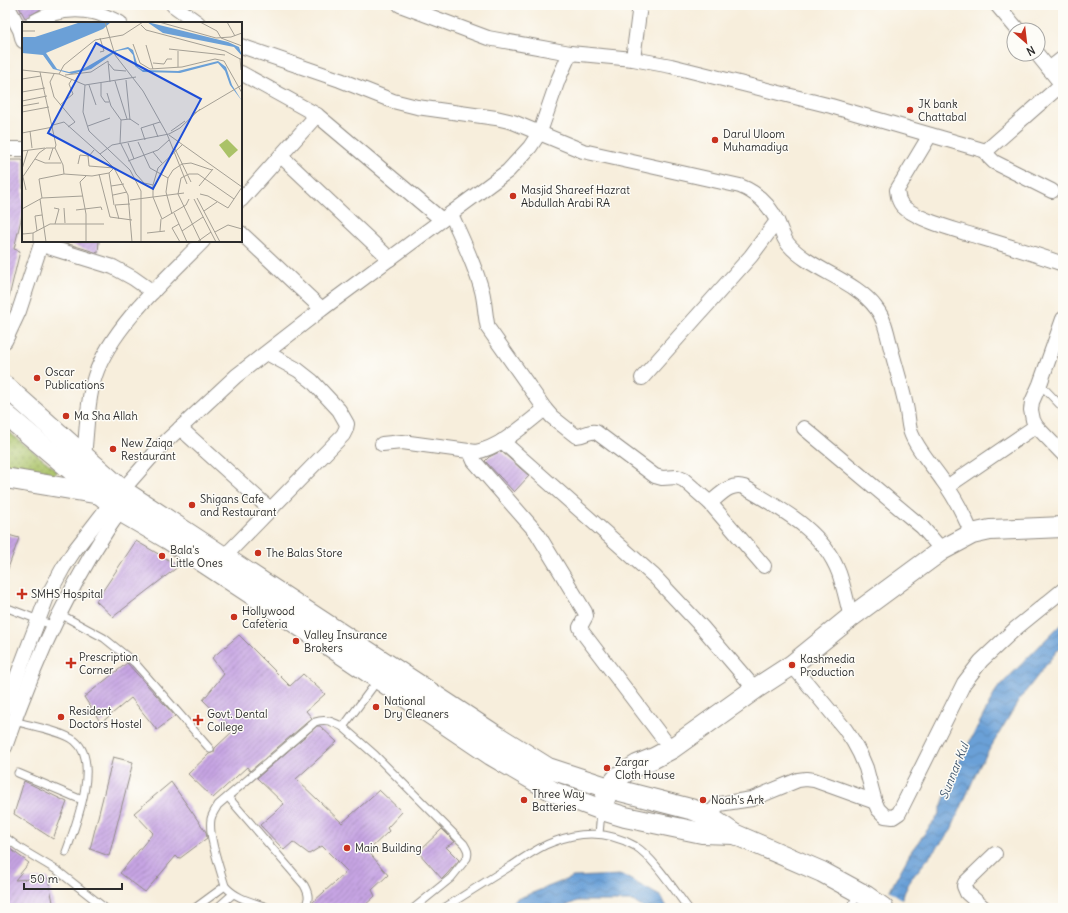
<svg xmlns="http://www.w3.org/2000/svg" width="1068" height="913" font-family="Delius,sans-serif">
<defs>
<pattern id="park-dots" width="8" height="8" patternUnits="userSpaceOnUse"><rect width="8" height="8" fill="#aac267"/><path d="M2 2h.1M6 6h.1" fill="none" stroke="#8b9e55" stroke-width="1.8" stroke-linecap="round"/></pattern>
<pattern id="water-waves" width="16" height="10" patternUnits="userSpaceOnUse"><rect width="16" height="10" fill="#6ba0d7"/><path d="M0 5q4-4 8 0t8 0" fill="none" stroke="#5883af"/></pattern>
<pattern id="building-hatch" width="6" height="6" patternUnits="userSpaceOnUse"><rect width="6" height="6" fill="#c6a4e3"/><path d="M-1 1l2-2M0 6l6-6M5 7l2-2" fill="none" stroke="#a186b8"/></pattern>
</defs>
<rect width="100%" height="100%" fill="#fdfcf7"/>
<filter id="ink" filterUnits="userSpaceOnUse"><feTurbulence type="fractalNoise" baseFrequency=".025" numOctaves="2"/><feDisplacementMap in="SourceGraphic" scale="8" xChannelSelector="R" yChannelSelector="G"/><feConvolveMatrix kernelMatrix="1 2 1 2 8 2 1 2 1" color-interpolation-filters="sRGB"/></filter>
<filter id="wash" filterUnits="userSpaceOnUse"><feTurbulence type="fractalNoise" baseFrequency=".012" numOctaves="4" result="noise"/><feDisplacementMap in="SourceGraphic" scale="16" xChannelSelector="R" yChannelSelector="G"/><feGaussianBlur stdDeviation="0.9" result="paint"/><feColorMatrix in="noise" values="0 0 0 0 0 0 0 0 0 0 0 0 0 0 0 0 0 1.4 0 .05"/><feComposite in="paint" operator="in"/></filter>
<g filter="url(#wash)">
<rect width="100%" height="100%" fill="#f7eedc"/>
<path fill="url(#park-dots)" stroke="#6a7649" d="M5 429 58 471 53 477 5 469Z"/>
<g fill="url(#water-waves)" stroke="#4b6681">
<path d="M1063 622V646L1056 652 1019 700 979 767 950 832 911 879 897 908H880L912 850 938 816 953 774 997 689Z"/>
<path d="M622 875 660 896 668 908H643L633 901H577L562 908H503L517 899 573 877Z"/>
</g>
<path fill="#f7eedc" d="M889 890 903 900 899 908H878Z"/>
<g id="blocks">
<g fill="url(#building-hatch)">
<path d="M18 5H49L25 18Z"/>
<path d="M5 160H23V211L14 249 20 251 9 297H5Z"/>
<path d="M59 241H99L98 253Z"/>
<path d="M501 451 529 476 514 492 485 461 489 457Z"/>
<path d="M5 534 19 538 6 574 5 573Z"/>
<path d="M136 541 179 566 113 617 96 601Z"/>
<path d="M239 635 290 686 303 674 325 694 306 711 312 718 250 771 247 767 213 798 188 774 209 754 214 752 215 748 234 730 203 700 224 674 212 658Z"/>
<path d="M127 663 175 716 157 730 131 698 101 723 84 697Z"/>
<path d="M317 726H320L337 742 296 779 342 823 379 790 402 812 387 828 389 831 368 851 388 875 372 890 375 896 362 908H310L312 903 347 871 322 846 309 854 293 842 284 850 260 825 284 804 257 778Z"/>
<path d="M113 757 133 762 109 856 90 849Z"/>
<path d="M24 781 67 802 53 839 14 814Z"/>
<path d="M171 782 206 832 207 838 179 859 176 856 145 892 120 873 153 833 134 813Z"/>
<path d="M442 829 455 842 446 847 459 860 447 874 442 879 418 852Z"/>
<path d="M5 845 29 863 15 880 48 878 54 907 5 908Z"/>
</g>
</g>
</g>
<g filter="url(#ink)">
<use href="#blocks" fill-opacity="0" stroke="#918c84" stroke-width="1"/>
<g fill="none" stroke-linecap="round" stroke-linejoin="round">
<g stroke="#918c84" stroke-width="9">
<g id="lane">
<path d="M1040 384 1063 408"/>
<path d="M5 607 54 626"/>
<path d="M60 614 104 638 135 663 210 749"/>
<path d="M14 721C30 726 63 731 75 741 101 762 75 827 66 852"/>
<path d="M343 727 375 755 464 844C467 849 469 852 467 858L451 878 414 908"/>
<path d="M18 773 82 800"/>
<path d="M228 797 304 885C309 894 310 900 304 908"/>
<path d="M599 834 601 812"/>
<path d="M5 837 21 849 58 871 105 908"/>
<path d="M195 908 225 886"/>
<path d="M217 908 233 894"/>
<path d="M269 908C253 902 236 899 225 886 220 869 208 836 211 819 212 814 215 810 218 805L315 722C326 718 333 722 343 727L378 680"/>
<path d="M444 908C466 894 488 880 511 866 524 858 538 847 553 842 580 831 609 831 635 846 653 857 675 891 688 908"/>
<path d="M851 908 858 892"/>
</g>
</g>
<g stroke="#918c84" stroke-width="16">
<g id="street">
<path d="M7 5 20 30 23 41"/>
<path d="M173 5 198 23"/>
<path d="M400 5 488 38 570 53"/>
<path d="M997 5 1018 30"/>
<path d="M32 23C50 12 72 8 93 12 102 14 112 19 120 23"/>
<path d="M241 46 340 80 393 101 417 107 496 118 513 122 583 151 740 186C758 193 770 205 778 223 781 230 783 238 788 244 810 270 856 280 876 308 884 318 887 332 890 345 895 365 902 386 906 406 908 414 908 422 910 430 915 447 933 466 943 481 955 497 964 515 972 534"/>
<path d="M1037 54 1063 86"/>
<path d="M633 59 640 5"/>
<path d="M1049 69 1063 58"/>
<path d="M241 73 317 115 442 220"/>
<path d="M930 135 897 190C898 198 899 204 906 209 925 222 950 228 972 235 1002 244 1033 253 1063 264"/>
<path d="M5 149H23"/>
<path d="M986 151 989 157 994 162 1052 191"/>
<path d="M281 156 390 259"/>
<path d="M241 200 317 115"/>
<path d="M451 214C462 239 475 265 482 291 485 303 485 316 488 328L545 409 552 417 576 436C583 437 588 430 596 432L655 476 662 478 677 477 684 480 710 503 764 566"/>
<path d="M241 233 322 309"/>
<path d="M42 245 113 267 133 278 153 292"/>
<path d="M1063 319 1040 384 1032 402 1031 410 1033 420 1036 426 1063 454"/>
<path d="M5 341 19 311 42 241"/>
<path d="M642 378 751 256 777 221"/>
<path d="M180 428 271 510"/>
<path d="M804 428 922 527 942 550"/>
<path d="M502 441 654 576 702 627 755 689"/>
<path d="M382 444 402 442 476 452C503 446 524 425 545 409"/>
<path d="M470 452 474 461 537 533 585 612 586 616 580 627 583 633 671 749"/>
<path d="M84 457C87 430 87 401 95 376 111 327 168 277 203 241"/>
<path d="M954 482 1036 426"/>
<path d="M710 503C720 495 731 482 744 487 781 509 823 530 839 573 844 587 847 603 851 617"/>
<path d="M224 557 343 435 346 429 347 424 339 410 312 381 298 370 267 353"/>
<path d="M792 665 845 729 853 741 860 754 866 768 875 802 878 809 885 816 893 817 899 813 964 683 981 661 1015 629 1063 590"/>
<path d="M5 708 47 597 63 568 74 551 111 503 162 445 236 376 322 309 508 171 530 147 540 132 558 80 570 53 633 59 671 66 831 106 986 151 1062 84"/>
<path d="M5 747C34 662 72 577 125 504"/>
<path d="M708 816 719 804 752 799 798 780 806 779 814 780 875 802"/>
<path d="M984 908 967 893 964 886 965 883 995 854"/>
</g>
</g>
<g stroke="#918c84" stroke-width="22">
<g id="secondary">
<path d="M5 386 122 490 492 733 548 768 609 788 694 810 708 816 734 834 822 872 866 896 883 908"/>
<path d="M5 414 120 511 168 539 309 632 491 755 554 792 602 810 625 817 702 833 734 834"/>
<path d="M5 478 100 494"/>
<path d="M605 799 609 788 618 777 637 765 654 758 671 749 755 689 792 665 851 617 942 550 972 534 990 530 1063 527"/>
</g>
</g>
<use href="#lane" stroke="#fff" stroke-width="7"/>
<use href="#street" stroke="#fff" stroke-width="14"/>
<use href="#secondary" stroke="#fff" stroke-width="20"/>
</g>
</g>
<g fill="#c8321e" stroke="#fdfcf7" stroke-width="1.5">
<circle cx="910" cy="110" r="4"/>
<circle cx="715" cy="140" r="4"/>
<circle cx="513" cy="196" r="4"/>
<circle cx="37" cy="378" r="4"/>
<circle cx="66" cy="416" r="4"/>
<circle cx="113" cy="449" r="4"/>
<circle cx="192" cy="505" r="4"/>
<circle cx="258" cy="553" r="4"/>
<circle cx="162" cy="556" r="4"/>
<path d="M20 588h4v4h4v4h-4v4h-4v-4h-4v-4h4z"/>
<circle cx="234" cy="617" r="4"/>
<circle cx="296" cy="641" r="4"/>
<path d="M69 657h4v4h4v4h-4v4h-4v-4h-4v-4h4z"/>
<circle cx="792" cy="665" r="4"/>
<circle cx="376" cy="707" r="4"/>
<circle cx="61" cy="717" r="4"/>
<path d="M196 714h4v4h4v4h-4v4h-4v-4h-4v-4h4z"/>
<circle cx="607" cy="768" r="4"/>
<circle cx="524" cy="800" r="4"/>
<circle cx="703" cy="800" r="4"/>
<circle cx="347" cy="848" r="4"/>
</g>
<g text-anchor="middle" stroke-width="3" stroke-linejoin="round" paint-order="stroke">
<g font-size="11" fill="#2b2b2b" stroke="#fdfcf7" text-anchor="start">
<text x="918" y="108">JK bank<tspan x="918" dy="13">Chattabal</tspan></text>
<text x="723" y="138">Darul Uloom<tspan x="723" dy="13">Muhamadiya</tspan></text>
<text x="521" y="194">Masjid Shareef Hazrat<tspan x="521" dy="13">Abdullah Arabi RA</tspan></text>
<text x="45" y="376">Oscar<tspan x="45" dy="13">Publications</tspan></text>
<text x="74" y="420">Ma Sha Allah</text>
<text x="121" y="447">New Zaiqa<tspan x="121" dy="13">Restaurant</tspan></text>
<text x="200" y="503">Shigans Cafe<tspan x="200" dy="13">and Restaurant</tspan></text>
<text x="170" y="554">Bala's<tspan x="170" dy="13">Little Ones</tspan></text>
<text x="266" y="557">The Balas Store</text>
<text x="31" y="598">SMHS Hospital</text>
<text x="242" y="615">Hollywood<tspan x="242" dy="13">Cafeteria</tspan></text>
<text x="304" y="639">Valley Insurance<tspan x="304" dy="13">Brokers</tspan></text>
<text x="79" y="661">Prescription<tspan x="79" dy="13">Corner</tspan></text>
<text x="800" y="663">Kashmedia<tspan x="800" dy="13">Production</tspan></text>
<text x="384" y="705">National<tspan x="384" dy="13">Dry Cleaners</tspan></text>
<text x="69" y="715">Resident<tspan x="69" dy="13">Doctors Hostel</tspan></text>
<text x="207" y="718">Govt. Dental<tspan x="207" dy="13">College</tspan></text>
<text x="615" y="766">Zargar<tspan x="615" dy="13">Cloth House</tspan></text>
<text x="532" y="798">Three Way<tspan x="532" dy="13">Batteries</tspan></text>
<text x="711" y="804">Noah's Ark</text>
<text x="355" y="852">Main Building</text>
</g>
<g font-size="12" font-style="italic" fill="#455a70" stroke="#fdfcf7">
<text transform="translate(954 771) rotate(-68)" y="4">Sunnar Kul</text>
</g>
</g>
<g transform="translate(22 22)">
<rect width="220" height="220" fill="#f7eedc"/>
<path d="M205 117 216 128 207 136 197 123Z" fill="#aac267"/>
<path d="M59 0H89L81 7 24 31 35 47 47 50 61 47 92 29 106 25 111 28 116 45 121 48 156 49 196 39 204 45 210 63 220 79 208 63 203 49 196 41 158 51 121 50 113 44 111 33 106 27 95 29 69 47 50 52 31 47 21 33 0 31V15H13ZM125 0 206 20 217 25 220 34 212 25 141 11Z" fill="#6ba0d7"/>
<path fill="none" stroke="#a5a095" stroke-width="1" d="M83 0 93 33 121 69 145 112 165 162M137 0 194 16 209 15 220 11M178 0 195 9 199 16 220 24M205 0 213 14M119 3 124 8 203 29 220 38M0 9H13M111 22 118 41 128 47 160 45 193 37 202 39 220 71M124 23 131 47M147 27 203 33M156 29V45M78 30 82 29 78 16M218 36 219 48M131 41 142 42 145 37H150M87 42 92 48 104 49M0 48 37 52 63 63 114 55M32 52 28 60 32 75 53 100 46 105M37 52 42 43 73 18 101 13 121 0M43 53 69 50 86 39 88 60M0 57 19 54M104 58 108 98M93 59 105 97M79 61V74L83 80H87M63 63 61 90 67 109 108 148 119 169V220M67 63 74 83M0 70 23 66M85 71 89 84 99 98 98 122M0 79 25 74M38 83 51 72 47 62 50 57M0 84 17 81M0 90 27 85M171 92 220 63M99 98 108 97 117 103M131 102 136 115M31 103 42 100 78 132 90 123 147 112 158 106 178 87M66 104 88 96M8 109 10 126M149 109 163 99M0 111 31 105M147 113 220 165M123 118 119 106 138 100M116 120 128 146 146 156M106 121 112 137M99 122 114 152 122 161 131 163M160 123 136 146 131 163V175L140 197 164 183 167 177M33 126 41 143 42 152M153 127 169 160M0 129 23 126M131 130 140 141M78 132 92 146 106 173 110 220M66 134 67 144 92 146M13 137 23 141H39M27 138 31 126M106 139 136 128 147 118M56 142 58 133 67 134 72 128M0 147 6 128M87 151 92 183M77 152 88 195 110 198M64 154 58 160 64 192V220M1 155 4 168M0 156 17 131 24 126H33L34 123 18 50M89 164 102 162M177 164 191 147M178 172 186 174 206 186 220 165M91 173 105 170M20 176 17 157 42 152 70 154 87 151 92 146M175 176 198 220M18 177 24 220M172 177 194 220M108 178 162 171M32 186 37 187 33 202M42 186 43 201M0 187 20 176 61 174M54 188 79 185 80 188M182 189 195 180M152 191 165 220M150 192 144 170 146 156 151 148 160 142 169 141 190 148M97 197 93 183 108 182M157 202 150 206 158 220M0 209 1 212 11 211M15 209 13 194 20 193M138 209 139 197M160 209 181 195M193 210 206 203 220 207M125 211 143 209M11 220V211L28 202H82M175 220 189 210M179 220 156 172 159 156 167 152H176L212 177"/>
<path fill="#1d4ed8" fill-opacity="0.15" stroke="#1d4ed8" stroke-width="2" d="M74 21 179 77 131 167 26 111Z"/>
<rect width="220" height="220" fill="none" stroke="#2b2b2b" stroke-width="2"/>
</g>
<rect width="1068" height="913" fill="none" stroke="#fdfcf7" stroke-width="20"/>
<g transform="translate(1026 42) rotate(152)"><circle r="19" fill="#fdfcf7" stroke="#a9a8a5"/>
<path d="M0-3L7 15L0 10L-7 15Z" fill="#c8321e"/>
<text y="-6" font-size="11" font-weight="bold" text-anchor="middle" fill="#2b2b2b">N</text>
</g>
<path d="M24 883v6h98v-6" fill="none" stroke="#2b2b2b" stroke-width="2"/>
<text x="30" y="883" font-size="12" fill="#2b2b2b" stroke="#fdfcf7" stroke-width="3" paint-order="stroke">50 m</text>
</svg>
